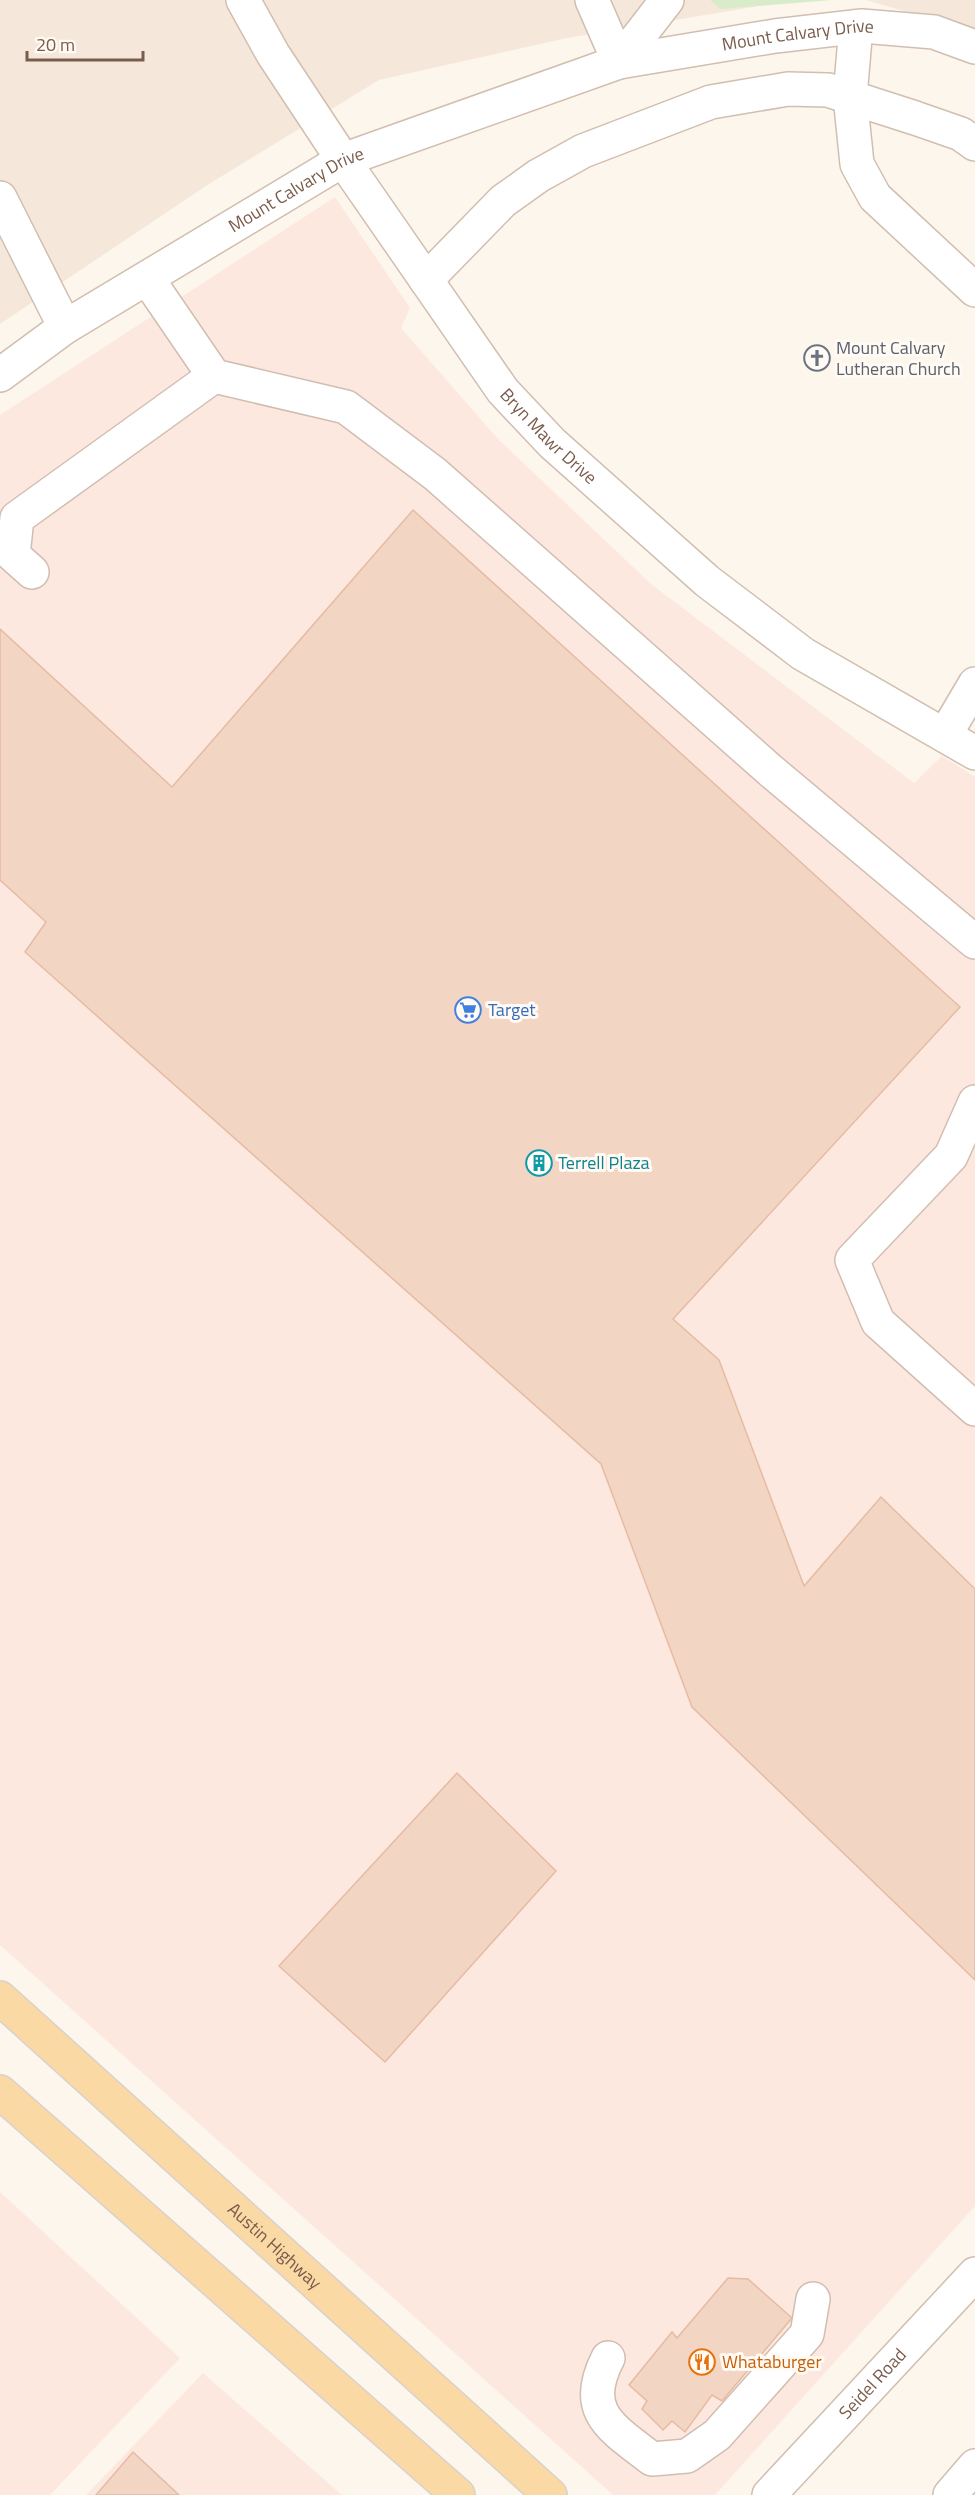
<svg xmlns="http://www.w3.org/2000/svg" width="975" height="2495" font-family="'Titillium Web',sans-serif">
<rect width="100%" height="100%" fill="#fdf6ec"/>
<g fill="#f5e8da">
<path d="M0 0H796L567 38 379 80 209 184 0 324Z"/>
<path d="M866 0H975V32Z"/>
</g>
<g fill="#fde8e0">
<path d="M335 197 410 308 401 328 498 439 651 584 914 783 942 756 975 777V2206L715 2495H613L0 1945V415Z"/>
<path d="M0 2192 180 2358 50 2495H0Z"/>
<path d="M203 2373 342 2495H86Z"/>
</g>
<path fill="#d8ecc9" d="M710 0H832L720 9Z"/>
<g fill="#f3d5c3" stroke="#e6bba3" stroke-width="1.5">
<path d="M413 510 960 1007 673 1319 719 1360 804 1586 881 1497 975 1589V1980L692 1707 601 1464 25 952 46 922 0 880V629L172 787Z"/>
<path d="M457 1773 556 1871 385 2062 279 1966Z"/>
<path d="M728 2278 748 2279 792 2318 722 2401 712 2395 685 2432 672 2421 663 2430 642 2409 647 2401 629 2385 672 2332 677 2338Z"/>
<path d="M133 2452 179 2495H96Z"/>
</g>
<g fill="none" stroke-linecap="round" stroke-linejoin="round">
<g stroke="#d1beb0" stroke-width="36">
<g id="minor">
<path id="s1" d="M243 0 273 54 343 160 503 391 552 443 707 581 803 654 975 753"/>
<path d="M592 0 619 62 667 0"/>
<path d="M856 27 850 96 857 164 875 197 975 290"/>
<path d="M0 198 65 327"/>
<path d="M147 278 214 376 346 407 435 474 771 771 975 942"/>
<path d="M426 280 503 201 538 176 583 151 711 102 788 89 828 90 915 118 961 134 975 144"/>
<path id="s2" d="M0 375 65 327 343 160 619 62 775 36 862 26 934 32 975 47"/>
<path d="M32 572 13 555 17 518 214 376"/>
<path d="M945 735 975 684"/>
<path d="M975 1102 951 1156 852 1260 878 1322 975 1409"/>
<path d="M608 2358C580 2412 612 2428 652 2459L687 2456 717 2435 807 2334 813 2299"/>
<path id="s3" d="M769 2495 975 2274"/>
<path d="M950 2495 975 2466"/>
</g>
</g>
<g stroke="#dad1cd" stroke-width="36">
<g id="major">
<path id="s4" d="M0 1998 550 2495"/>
<path d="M0 2092 458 2495"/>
</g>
</g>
<use href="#minor" stroke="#fff" stroke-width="33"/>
<use href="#major" stroke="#fbd9a5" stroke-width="33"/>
</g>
<defs>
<g id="church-ring" transform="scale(1.35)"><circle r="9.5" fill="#fffaf3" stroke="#6b7280" stroke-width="1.5"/><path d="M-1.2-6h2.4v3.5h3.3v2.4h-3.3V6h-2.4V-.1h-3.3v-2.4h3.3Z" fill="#6b7280"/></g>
<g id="supermarket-ring" transform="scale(1.35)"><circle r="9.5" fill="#fffaf3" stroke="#3f7fe0" stroke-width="1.5"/><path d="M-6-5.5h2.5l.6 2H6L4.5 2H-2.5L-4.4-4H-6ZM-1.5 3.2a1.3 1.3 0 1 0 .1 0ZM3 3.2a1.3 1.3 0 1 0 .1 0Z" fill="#3f7fe0"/></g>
<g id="building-ring" transform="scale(1.35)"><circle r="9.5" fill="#fffaf3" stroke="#0f9aa8" stroke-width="1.5"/><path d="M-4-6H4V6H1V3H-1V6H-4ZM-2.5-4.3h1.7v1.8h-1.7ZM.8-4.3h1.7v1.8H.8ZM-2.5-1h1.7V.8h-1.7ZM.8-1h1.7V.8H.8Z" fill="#0f9aa8"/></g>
<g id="restaurant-ring" transform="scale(1.35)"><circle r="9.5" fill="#fffaf3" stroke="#e8710a" stroke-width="1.5"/><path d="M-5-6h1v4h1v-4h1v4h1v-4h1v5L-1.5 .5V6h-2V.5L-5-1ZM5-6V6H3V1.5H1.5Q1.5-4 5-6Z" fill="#e8710a"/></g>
</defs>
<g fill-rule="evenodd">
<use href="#church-ring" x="817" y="358"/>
<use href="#supermarket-ring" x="468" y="1010"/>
<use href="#building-ring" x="539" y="1163"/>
<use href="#restaurant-ring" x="702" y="2362"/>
</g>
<g text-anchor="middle" stroke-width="6" stroke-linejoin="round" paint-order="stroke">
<g font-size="18" fill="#7a5c4d" stroke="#fffaf3">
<text dy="6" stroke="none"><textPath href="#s2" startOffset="879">Mount Calvary Drive</textPath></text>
<text dy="6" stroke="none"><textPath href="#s2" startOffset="350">Mount Calvary Drive</textPath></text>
<text dy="6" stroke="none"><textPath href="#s1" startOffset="534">Bryn Mawr Drive</textPath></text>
<text dy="6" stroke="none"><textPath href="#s4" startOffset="370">Austin Highway</textPath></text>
<text dy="6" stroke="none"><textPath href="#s3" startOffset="152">Seidel Road</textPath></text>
</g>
<g font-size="18" fill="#5b616d" stroke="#fffaf3" text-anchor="start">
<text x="836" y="354">Mount Calvary<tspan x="836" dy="21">Lutheran Church</tspan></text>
</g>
<g font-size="18" fill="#366cbe" stroke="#fffaf3" text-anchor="start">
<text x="488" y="1016">Target</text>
</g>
<g font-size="18" fill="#0d838f" stroke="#fffaf3" text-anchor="start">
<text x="558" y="1169">Terrell Plaza</text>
</g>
<g font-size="18" fill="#c56008" stroke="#fffaf3" text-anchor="start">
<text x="722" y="2368">Whataburger</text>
</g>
</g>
<path d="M27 51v9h116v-9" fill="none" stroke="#7a5c4d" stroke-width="3"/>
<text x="36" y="51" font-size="18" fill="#7a5c4d" stroke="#fffaf3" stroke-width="4.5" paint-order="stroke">20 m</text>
</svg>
